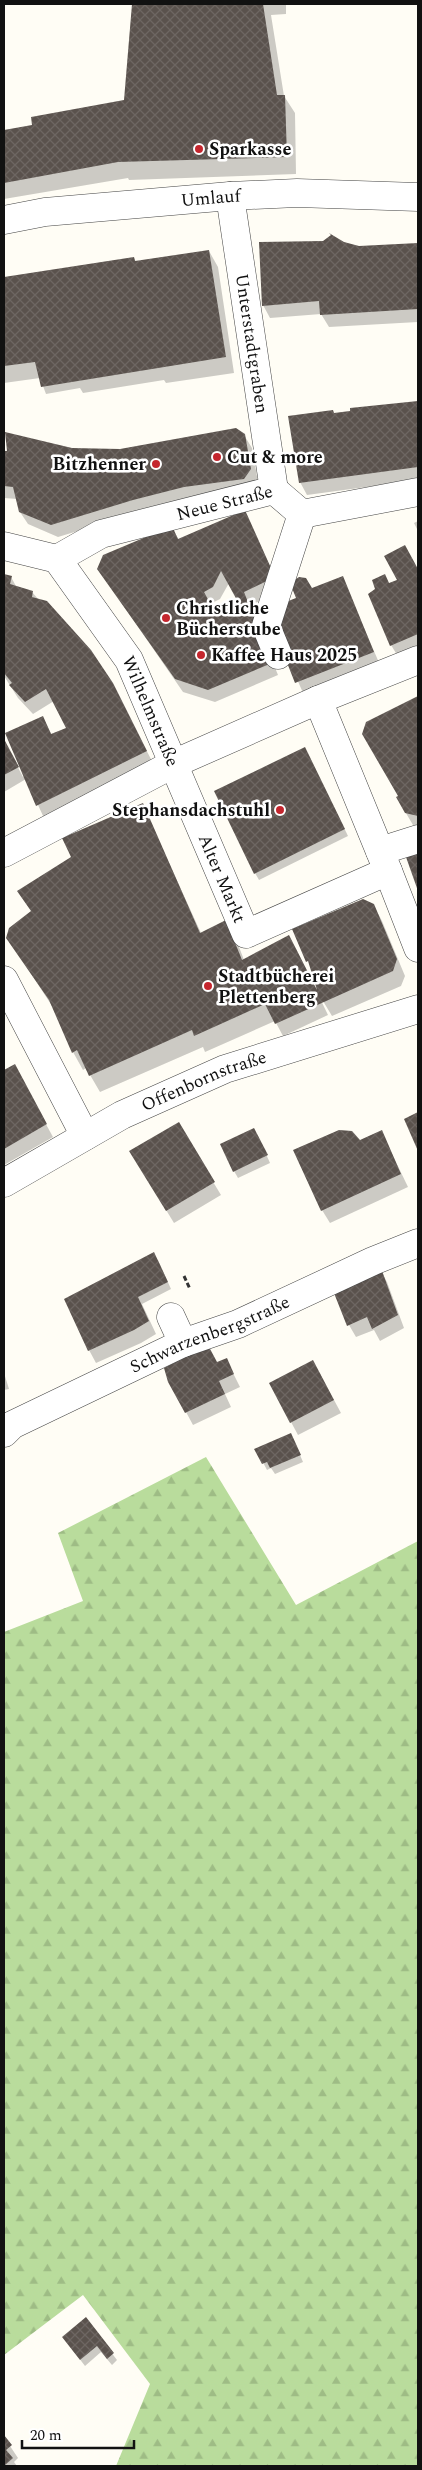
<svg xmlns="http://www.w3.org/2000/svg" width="422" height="2470" font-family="Spectral,serif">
<defs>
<pattern id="forest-firs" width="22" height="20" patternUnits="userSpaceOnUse" patternTransform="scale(1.25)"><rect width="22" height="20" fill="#b9dc9c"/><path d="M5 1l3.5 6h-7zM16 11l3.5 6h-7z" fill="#9ebc85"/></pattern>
<pattern id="building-cross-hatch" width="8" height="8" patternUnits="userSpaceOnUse" patternTransform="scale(1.25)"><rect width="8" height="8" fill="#5a524d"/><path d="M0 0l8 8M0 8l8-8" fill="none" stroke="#6d6662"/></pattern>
</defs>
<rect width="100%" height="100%" fill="#fffdf5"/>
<path fill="url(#forest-firs)" d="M206 1457 296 1605 418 1541V2466H116L150 2384 83 2295 4 2355V1632L83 1601 58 1533Z"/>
<g fill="#0003" fill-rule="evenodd">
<path d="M133 4H286V14L271 15 284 96 295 113 296 174 129 180 128 178 4 199V131L34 126 125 101Z"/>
<path d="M344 243 359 247 418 244V322L329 327 321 314 270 318 263 305Z"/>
<path d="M209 251 218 267 234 373 166 383 164 380 83 393 80 388 46 394 40 378 4 383V279L134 258 136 262Z"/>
<path d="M418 403V480L307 495 300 482 334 414 352 412 351 409Z"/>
<path d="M244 435 252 448 258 482 141 512 58 537 28 524 20 512 17 499 4 498V452L120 450Z"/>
<path d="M244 511 281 590 250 606 278 675 215 702 183 692 98 569 172 528 179 540ZM229 583 239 602 215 615 210 604 220 599Z"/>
<path d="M418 521V531L414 523Z"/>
<path d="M418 570V649L399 658 391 645 389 584Z"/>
<path d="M4 575 11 577 17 588 32 592 113 686 153 763 44 818 26 779 4 792V741L23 777 43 718 52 735 68 728 54 701 33 714 18 698 4 676Z"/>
<path d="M311 589 352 600 380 665 304 695 272 623 300 607Z"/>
<path d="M418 697V827L413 825 397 798 399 796 367 723Z"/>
<path d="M309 756 348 836 259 880 255 873Z"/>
<path d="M142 804 201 933 236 939 244 960 296 949 328 1015 283 1036 275 1021 205 1052 203 1047 100 1092 86 1068 83 1070 73 1052 54 1009 7 937 32 912 19 892 72 858Z"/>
<path d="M373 904 382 921 405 976 401 986 332 1016 323 1001 313 971 293 930Z"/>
<path d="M14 1066 53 1137 4 1165V1072Z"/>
<path d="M178 1124 221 1195 174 1223 138 1164Z"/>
<path d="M381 1131 408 1187 330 1223 322 1210 359 1141Z"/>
<path d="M258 1136 270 1163 238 1178 234 1171Z"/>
<path d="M158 1260 171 1289 142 1304 156 1334 141 1343 96 1363 89 1350Z"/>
<path d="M380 1269 387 1282 404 1328 380 1341 374 1330 356 1337 349 1325Z"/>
<path d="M226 1359 240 1387 225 1394 231 1407 193 1425 186 1412 217 1363Z"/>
<path d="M4 1373 9 1389 4 1390Z"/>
<path d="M320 1374 341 1413 298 1435 291 1422Z"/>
<path d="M294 1441 303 1462 275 1474 271 1468 267 1470 256 1449Z"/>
<path d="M86 2319 117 2360 112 2365 101 2352 85 2366 63 2337Z"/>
<path d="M4 2437 18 2458 14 2462 17 2466H4Z"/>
</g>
<g fill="url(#building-cross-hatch)" fill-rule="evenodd">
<path d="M132 4H263L277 95H285L287 157 118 162 4 183V130L32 125 31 117 124 100Z"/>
<path d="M329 233 344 242 359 246 418 243V309L320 315 319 301 262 306 259 242 323 241 331 235Z"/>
<path d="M209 250 226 357 41 387 35 362 4 366V277L134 257 135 261Z"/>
<path d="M418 401V467L299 483 288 416 333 410 334 413 350 411V408Z"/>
<path d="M236 428 245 434 251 469 244 479 184 487 133 500 51 525 19 512 13 487 4 486V451H7L5 432 72 448 120 449Z"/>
<path d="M245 510 275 577 244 592 272 663 208 690 175 679 97 569 103 555 172 526 178 539ZM221 571 238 602 210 616V603L204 592 213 587Z"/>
<path d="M405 545 418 569V634L390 646 368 594 375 589 372 580 385 574 389 583 397 580 384 556Z"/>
<path d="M4 574 12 576 10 584 33 591 32 597 47 601 91 650 113 683 147 751 36 806 5 733 43 716 51 734 66 728 46 689 25 702 9 685 12 683 4 673Z"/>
<path d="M343 576 374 652 295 683 271 622 278 605 296 598 292 588 293 581 299 577 306 578 312 588Z"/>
<path d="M418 696V816L405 813 396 797 398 796 362 734 366 722Z"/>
<path d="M4 739 19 767 4 775Z"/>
<path d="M305 747 345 829 254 874 214 791Z"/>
<path d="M143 803 200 933 226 920 242 960 289 935 317 990 308 961 306 962 292 929 363 899 374 904 397 959 393 971 275 1024 265 1004 194 1036 192 1030 89 1076 77 1050 72 1053 49 1000 6 938 9 928 31 911 17 891 71 857 62 838Z"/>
<path d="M418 853V891L406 857Z"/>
<path d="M15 1064 47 1124 4 1149V1070Z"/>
<path d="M418 1112V1151L404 1119Z"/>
<path d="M179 1122 215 1182 166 1211 129 1151Z"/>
<path d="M254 1128 268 1155 233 1172 220 1144Z"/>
<path d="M339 1130 352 1131 360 1140 382 1130 401 1174 321 1211 293 1150Z"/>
<path d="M154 1252 168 1282 138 1297 149 1321 134 1330 88 1351 64 1299Z"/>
<path d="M381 1268 398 1315 372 1329 367 1317 347 1326 332 1288Z"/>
<path d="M208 1345 217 1362 227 1358 234 1374 219 1381 225 1394 185 1413 168 1382 164 1368Z"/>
<path d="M313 1360 334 1400 290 1423 269 1383Z"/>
<path d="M291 1433 301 1455 270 1468 267 1462 262 1464 254 1449Z"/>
<path d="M86 2317 114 2353 107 2359 97 2346 80 2360 62 2337Z"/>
<path d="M4 2435 12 2445 6 2450 13 2458 4 2466Z"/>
</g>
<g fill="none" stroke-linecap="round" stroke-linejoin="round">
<g stroke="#444" stroke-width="29">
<g id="pedestrian">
<path id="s1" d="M230 196 274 490"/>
<path d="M274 490 302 514 418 492"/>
<path id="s2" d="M4 546 57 559 129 660 246 934 388 871 318 700"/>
<path id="s3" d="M57 559 101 534 274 490"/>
<path d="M278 655 266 626 302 514"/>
<path d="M380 851 418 839"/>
<path d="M4 853 173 764 318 700 418 660"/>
<path d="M388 871 418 948"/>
<path d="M4 980 85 1136"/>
<path d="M171 1317 183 1343"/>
</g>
</g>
<g stroke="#444" stroke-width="29">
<g id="minor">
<path id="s4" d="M4 220 45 212 230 196 297 193 418 197"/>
<path id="s5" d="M4 1183 122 1115 225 1069 418 1009"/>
<path id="s6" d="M4 1433 12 1425 183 1343 238 1324 373 1261 418 1243"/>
</g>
</g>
<path stroke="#333" stroke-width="3" stroke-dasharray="5 2.5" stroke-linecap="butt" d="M184 1276 190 1289"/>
<use href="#pedestrian" stroke="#fff" stroke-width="28"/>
<use href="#minor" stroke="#fff" stroke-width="28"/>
</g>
<g fill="#c4262e" stroke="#fff" stroke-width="2">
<circle cx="199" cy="149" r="5"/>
<circle cx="217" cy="457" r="5"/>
<circle cx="156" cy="464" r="5"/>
<circle cx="166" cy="618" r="5"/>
<circle cx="201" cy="655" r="5"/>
<circle cx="280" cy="810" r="5"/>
<circle cx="208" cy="986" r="5"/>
</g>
<g text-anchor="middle" stroke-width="5" stroke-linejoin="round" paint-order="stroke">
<g font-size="18" font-weight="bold" fill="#111" stroke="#fff" text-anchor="start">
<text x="209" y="155">Sparkasse</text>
<text x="227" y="463">Cut &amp; more</text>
<text x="146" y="470" text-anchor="end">Bitzhenner</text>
<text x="176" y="614">Christliche<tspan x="176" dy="21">Bücherstube</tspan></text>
<text x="211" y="661">Kaffee Haus 2025</text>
<text x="270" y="816" text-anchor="end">Stephansdachstuhl</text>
<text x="218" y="982">Stadtbücherei<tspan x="218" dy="21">Plettenberg</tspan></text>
</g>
<g font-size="18" fill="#111" stroke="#fff">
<text dy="6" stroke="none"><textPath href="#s4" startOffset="208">Umlauf</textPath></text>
<text dy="6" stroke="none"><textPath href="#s1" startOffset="149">Unterstadtgraben</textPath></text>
<text dy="6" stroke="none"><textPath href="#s3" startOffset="178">Neue Straße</textPath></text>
<text dy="6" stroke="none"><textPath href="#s2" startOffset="234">Wilhelmstraße</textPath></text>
<text dy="6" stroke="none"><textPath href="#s2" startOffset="416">Alter Markt</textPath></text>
<text dy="6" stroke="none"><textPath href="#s5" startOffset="225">Offenbornstraße</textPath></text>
<text dy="6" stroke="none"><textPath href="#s6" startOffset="229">Schwarzenbergstraße</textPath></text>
</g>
</g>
<rect width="422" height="2470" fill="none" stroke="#111111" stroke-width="10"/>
<path d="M22 2440v8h112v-8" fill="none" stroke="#111111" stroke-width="2.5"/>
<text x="30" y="2440" font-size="15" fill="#111111" stroke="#ffffff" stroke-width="4" paint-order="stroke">20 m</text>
</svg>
